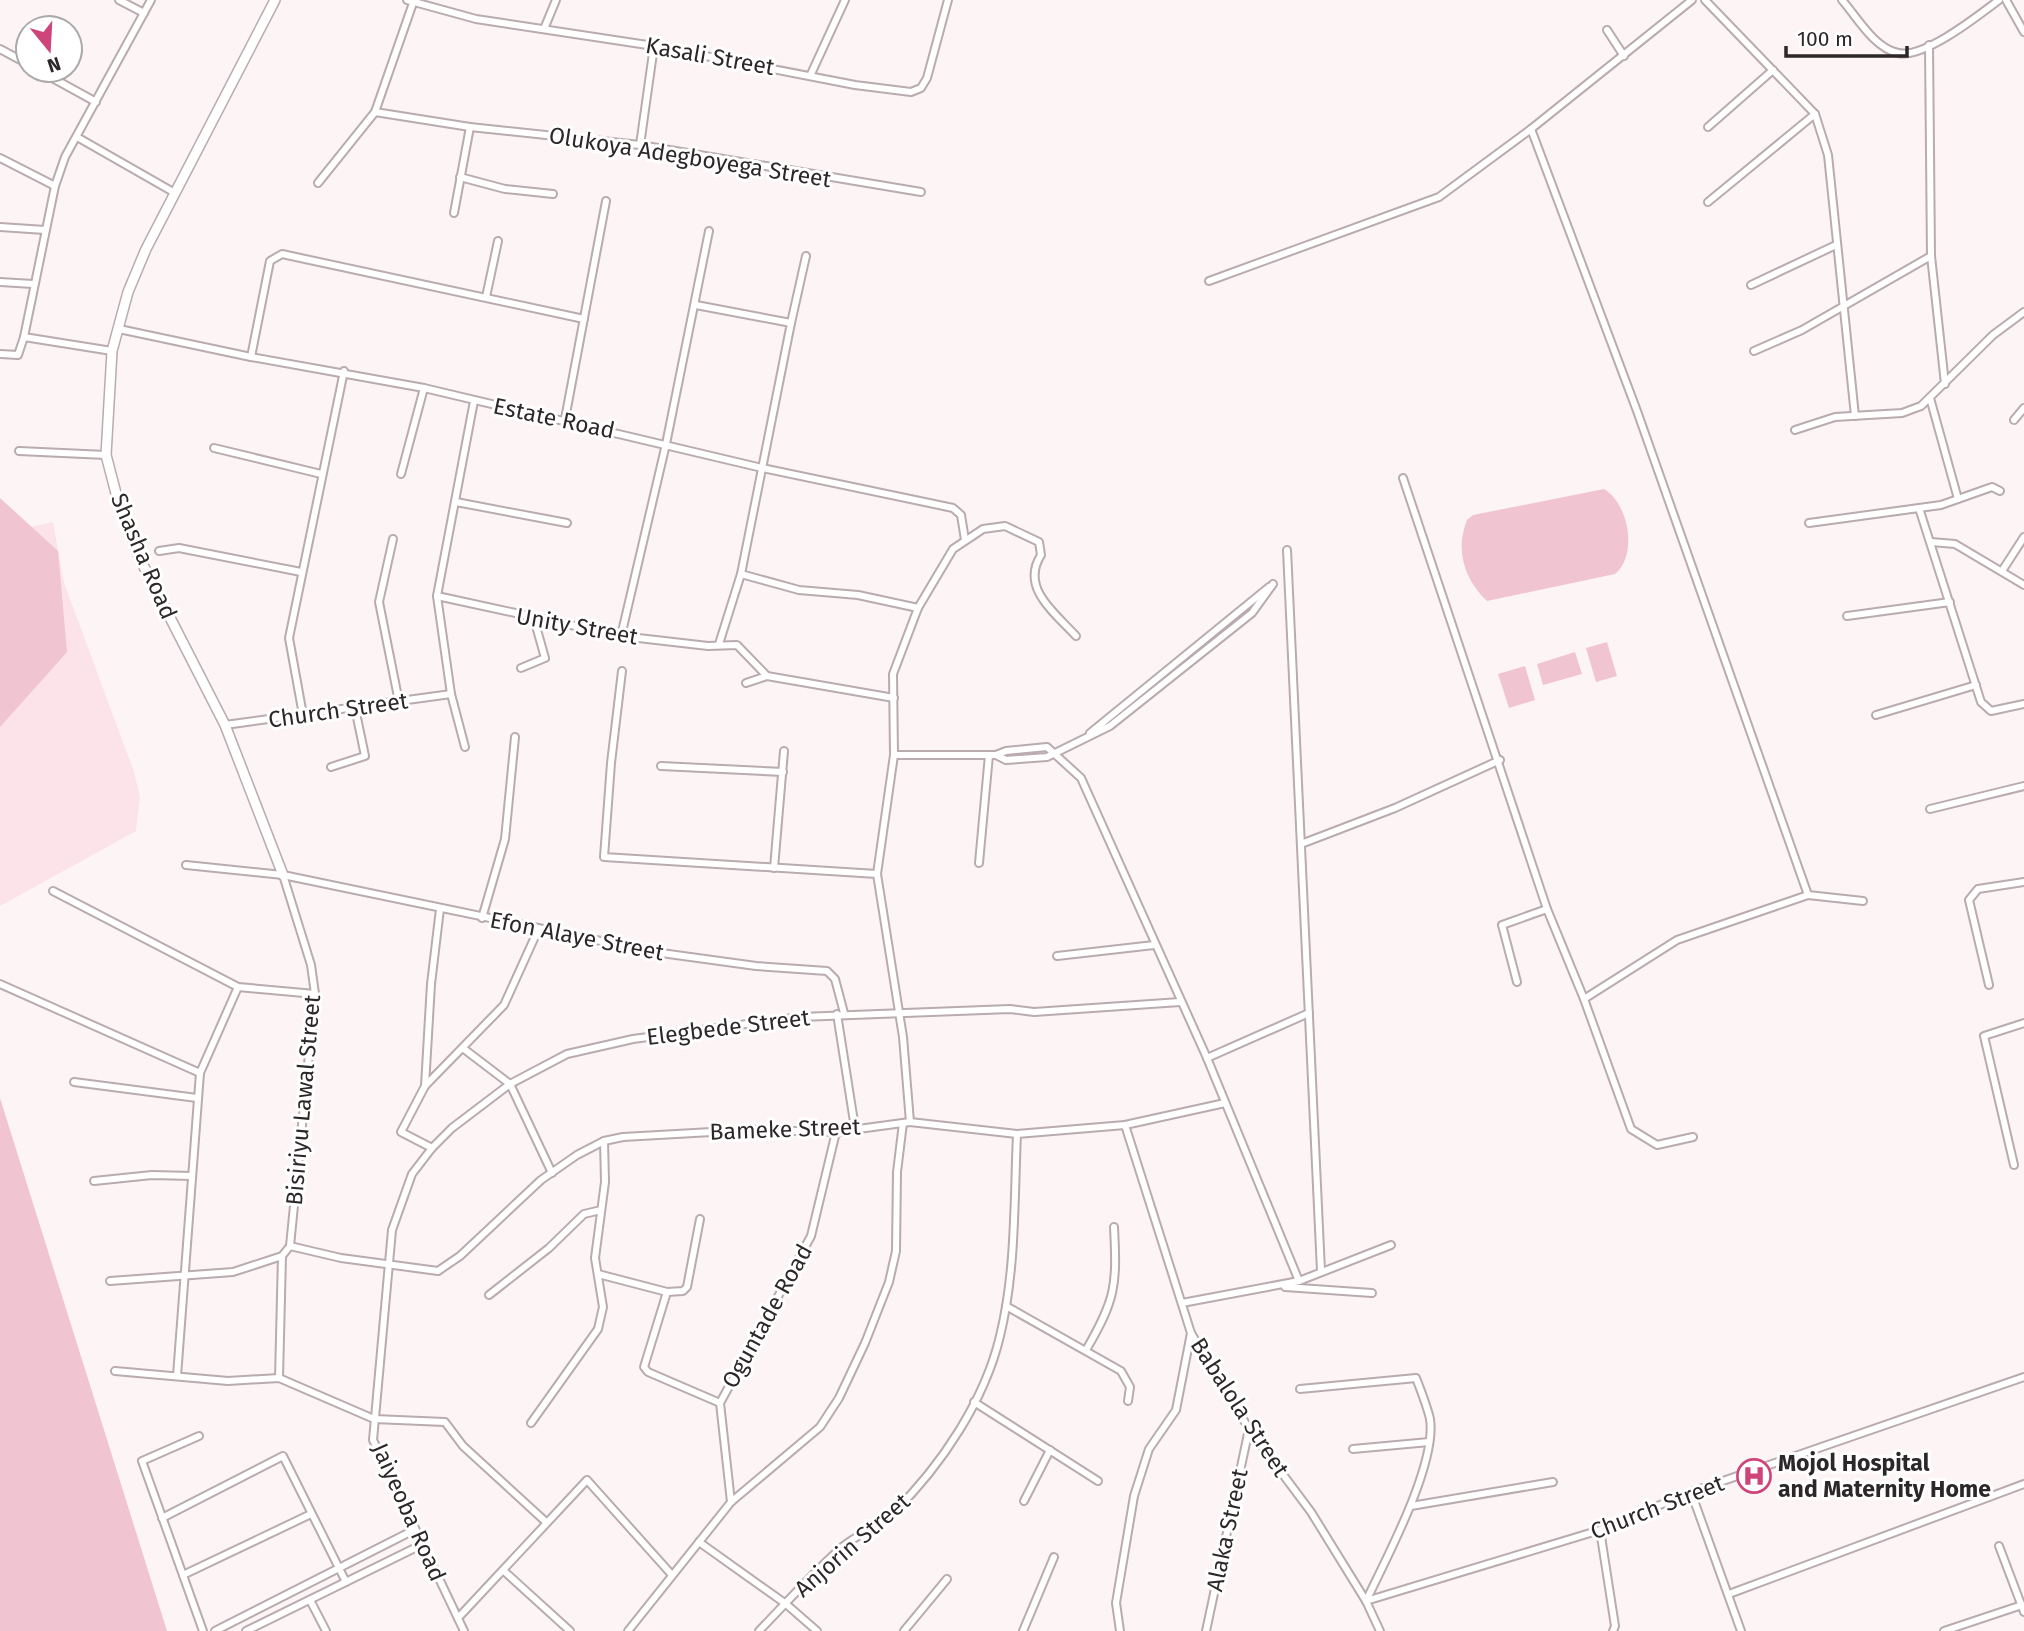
<svg xmlns="http://www.w3.org/2000/svg" width="2024" height="1631" font-family="'Fira Sans',sans-serif">
<rect width="100%" height="100%" fill="#fdf4f6"/>
<path fill="#fbe3e9" d="M53 522 64 583 134 772 140 797 136 831 0 906V528L2 533Z"/>
<g fill="#f0c4d0">
<path d="M1604 489C1629 504 1638 555 1615 574L1487 601C1464 579 1455 550 1467 520L1473 515Z"/>
<path d="M0 498 58 551 67 652 0 727Z"/>
<path d="M1607 642 1617 676 1596 682 1586 648Z"/>
<path d="M1575 652 1582 674 1543 685 1537 664Z"/>
<path d="M1525 666 1535 700 1509 708 1498 674Z"/>
<path d="M0 1098 167 1631H0Z"/>
</g>
<g fill="none" stroke-linecap="round" stroke-linejoin="round">
<g stroke="#b9abae" stroke-width="10">
<g id="street">
<path d="M119 0 144 13"/>
<path d="M407 0 476 19 654 46 855 85 911 92 921 88 927 78 948 0"/>
<path d="M1705 0 1815 114 1828 155 1855 416"/>
<path d="M1842 0C1857 17 1874 48 1898 53 1924 59 1979 15 1999 0"/>
<path d="M2006 0 2024 32"/>
<path d="M544 29 556 0"/>
<path d="M1607 30 1624 56"/>
<path d="M1929 45 1931 256 1945 384"/>
<path d="M0 49 28 64"/>
<path d="M38 70 96 102"/>
<path d="M811 74 845 0"/>
<path d="M375 112 470 127 640 145 921 192"/>
<path d="M1708 127 1773 70"/>
<path d="M1531 129 1637 411 1808 895"/>
<path d="M77 137 175 193"/>
<path d="M640 145 654 46"/>
<path d="M0 158 55 186"/>
<path d="M460 177 505 189 553 194"/>
<path d="M318 183 375 112 413 3"/>
<path d="M1708 202 1815 114"/>
<path d="M454 213 470 127"/>
<path d="M0 227 45 230"/>
<path d="M1209 281 1439 197 1531 129 1692 0"/>
<path d="M0 282 33 284"/>
<path d="M1751 285 1836 245"/>
<path d="M486 297 498 241"/>
<path d="M696 305 791 323 741 574 719 644"/>
<path d="M791 323 806 256"/>
<path d="M119 329 251 357 424 388 762 468 953 508 961 515 965 540"/>
<path d="M112 351 24 337 55 186 65 157 151 0"/>
<path d="M1754 351 1802 330 1931 256"/>
<path d="M0 354 18 355 24 337"/>
<path d="M251 357 270 261 282 254 584 319"/>
<path d="M1930 398 1958 499"/>
<path d="M565 419 606 201"/>
<path d="M2014 420 2024 408"/>
<path d="M1795 430 1835 417 1902 413 1921 406 1993 335 2024 312"/>
<path d="M214 448 321 474"/>
<path d="M19 451 106 455"/>
<path d="M401 474 424 388"/>
<path d="M1403 478 1547 909 1584 999 1631 1129 1657 1145 1693 1137"/>
<path d="M456 502 567 523"/>
<path d="M1919 508 1981 702 1991 711 2024 704"/>
<path d="M1809 523 1941 505 1992 487 2000 491"/>
<path d="M393 539 379 602 399 702"/>
<path d="M1931 542 1955 544 2024 585"/>
<path d="M1287 550 1321 1271"/>
<path d="M159 551 179 548 301 572"/>
<path d="M2002 571 2024 537"/>
<path d="M741 574 799 590 858 595 918 608"/>
<path d="M437 596 621 636 708 646 737 645 767 676"/>
<path d="M1847 616 1950 602"/>
<path d="M621 636 666 444 709 231"/>
<path d="M521 668 545 658 534 619"/>
<path d="M622 671 611 763 604 857 877 874"/>
<path d="M746 683 767 676 894 698"/>
<path d="M303 715 289 638 344 371"/>
<path d="M1876 715 1976 685"/>
<path d="M225 725 451 694"/>
<path d="M1090 733 1269 587"/>
<path d="M465 747 451 694 437 596 474 401"/>
<path d="M894 755H996L1006 751 1047 747 1081 778 1207 1058 1299 1281"/>
<path d="M996 755 1006 760 1047 757 1110 726 1252 613 1273 584"/>
<path d="M661 766 783 772"/>
<path d="M331 767 365 756 355 708"/>
<path d="M1930 809 2024 786"/>
<path d="M1301 844 1395 808 1500 760"/>
<path d="M979 863 989 755"/>
<path d="M186 865 283 875 654 952 756 966 827 971 835 979 844 1013"/>
<path d="M774 868 784 751"/>
<path d="M283 875 311 965 315 994 290 1246"/>
<path d="M53 891 238 987 315 994"/>
<path d="M482 918 505 839 515 737"/>
<path d="M1057 956 1154 945"/>
<path d="M1517 982 1502 925 1547 909"/>
<path d="M0 984 200 1073"/>
<path d="M1989 985 1969 900 1978 889 2024 882"/>
<path d="M1584 999 1677 940 1808 895 1863 901"/>
<path d="M837 1014 855 1128"/>
<path d="M464 1049 510 1084 552 1173"/>
<path d="M1207 1058 1309 1013"/>
<path d="M74 1082 197 1098"/>
<path d="M425 1086 431 984 440 909"/>
<path d="M910 1122 903 1037 877 874 894 755 893 674 918 608 953 549 983 529 1005 526 1039 542 1041 555C1020 588 1055 613 1076 636"/>
<path d="M1125 1125 1191 1333 1249 1429 1311 1512 1366 1601 1380 1631"/>
<path d="M432 1148 401 1132 425 1086 504 1005 538 930"/>
<path d="M2014 1165 1984 1036 2024 1023"/>
<path d="M94 1181 152 1175 192 1176"/>
<path d="M598 1274 667 1292 683 1291 687 1287 700 1219"/>
<path d="M110 1281 233 1272 282 1256"/>
<path d="M1285 1287 1372 1293"/>
<path d="M667 1292 644 1367 648 1372 720 1403"/>
<path d="M489 1295 549 1248 584 1214 601 1210"/>
<path d="M1182 1303 1299 1281 1391 1245"/>
<path d="M1006 1306 1121 1371 1130 1387 1128 1401"/>
<path d="M1086 1350C1116 1299 1117 1285 1114 1227"/>
<path d="M115 1371 228 1381 279 1378 374 1419 445 1422 463 1446 546 1522"/>
<path d="M177 1376 200 1073 238 987"/>
<path d="M279 1378 282 1256 290 1246 341 1258 438 1271 460 1256 541 1180 577 1155 604 1141 623 1137 747 1130 836 1132 910 1122 1017 1134 1125 1125 1225 1103"/>
<path d="M1300 1389 1416 1378C1421 1391 1427 1406 1430 1419 1437 1464 1386 1559 1366 1601"/>
<path d="M974 1402 1098 1481"/>
<path d="M531 1423 598 1329 603 1307 595 1258 605 1182 604 1141"/>
<path d="M199 1436 142 1461 203 1631"/>
<path d="M1353 1449 1429 1442"/>
<path d="M1691 1492 1741 1631"/>
<path d="M1024 1501 1050 1450"/>
<path d="M731 1502 720 1403 811 1236 836 1132"/>
<path d="M1411 1506 1553 1482"/>
<path d="M162 1518 283 1456 346 1582"/>
<path d="M1600 1530 1615 1626 1613 1631"/>
<path d="M699 1542 786 1604 817 1631"/>
<path d="M1999 1546 2024 1612"/>
<path d="M504 1571 570 1631"/>
<path d="M183 1575 311 1514"/>
<path d="M1729 1594 2024 1484"/>
<path d="M310 1600 326 1631"/>
<path d="M1366 1601 1600 1530 1691 1492 2024 1377"/>
<path d="M458 1618 587 1480 672 1575"/>
<path d="M215 1631 414 1530"/>
<path d="M246 1631 421 1545"/>
<path d="M464 1631 373 1440 392 1230 412 1174 432 1148 452 1128 510 1084 567 1054 633 1039 800 1017 1010 1009 1034 1012 1180 1002"/>
<path d="M628 1631 731 1502 820 1427 839 1398 865 1343 889 1282 896 1251 897 1172 903 1123"/>
<path d="M759 1631C786 1603 812 1574 841 1548 857 1534 879 1527 894 1512 941 1466 985 1400 1000 1336 1016 1271 1014 1200 1017 1134"/>
<path d="M904 1631 947 1579"/>
<path d="M1023 1631 1054 1557"/>
<path d="M1120 1631 1116 1603 1134 1496 1149 1449 1176 1410 1191 1333"/>
<path d="M1206 1631 1249 1429"/>
<path d="M1944 1631 2022 1605"/>
</g>
</g>
<g stroke="#b9abae" stroke-width="12">
<path id="secondary" d="M275 0 146 249 128 292 112 351 106 455 118 501 140 559 225 725 283 875"/>
</g>
<use href="#street" stroke="#fff" stroke-width="6"/>
<use href="#secondary" stroke="#fff" stroke-width="9"/>
</g>
<defs>
<g id="hospital-ring" transform="scale(1.75)"><circle r="9.5" fill="#fff" stroke="#ce447b" stroke-width="1.5"/><path d="M-5-5h3v3.5h4V-5h3V5h-3V1.5h-4V5h-3Z" fill="#ce447b"/></g>
</defs>
<g fill-rule="evenodd">
<use href="#hospital-ring" x="1754" y="1476"/>
</g>
<g text-anchor="middle" stroke-width="6" stroke-linejoin="round" paint-order="stroke">
<g font-size="23" fill="#2c2728" stroke="#fff">
<text transform="translate(710 56) rotate(10)" y="8">Kasali Street</text>
<text transform="translate(690 157) rotate(9)" y="8">Olukoya Adegboyega Street</text>
<text transform="translate(554 418) rotate(12)" y="8">Estate Road</text>
<text transform="translate(144 556) rotate(67)" y="8">Shasha Road</text>
<text transform="translate(577 626) rotate(10)" y="8">Unity Street</text>
<text transform="translate(338 710) rotate(-8)" y="8">Church Street</text>
<text transform="translate(577 936) rotate(11)" y="8">Efon Alaye Street</text>
<text transform="translate(728 1027) rotate(-7)" y="8">Elegbede Street</text>
<text transform="translate(303 1100) rotate(-85)" y="8">Bisiriyu Lawal Street</text>
<text transform="translate(785 1129) rotate(-2)" y="8">Bameke Street</text>
<text transform="translate(767 1316) rotate(-61)" y="8">Oguntade Road</text>
<text transform="translate(1240 1407) rotate(57)" y="8">Babalola Street</text>
<text transform="translate(1657 1507) rotate(-21)" y="8">Church Street</text>
<text transform="translate(409 1512) rotate(66)" y="8">Jaiyeoba Road</text>
<text transform="translate(1227 1530) rotate(-78)" y="8">Alaka Street</text>
<text transform="translate(852 1545) rotate(-41)" y="8">Anjorin Street</text>
</g>
<g font-size="23" font-weight="bold" fill="#2c2728" stroke="#fff" text-anchor="start">
<text x="1778" y="1471">Mojol Hospital<tspan x="1778" dy="26">and Maternity Home</tspan></text>
</g>
</g>
<g transform="translate(49 49) rotate(162)"><circle r="33" fill="#ffffff" stroke="#aba9a9" stroke-width="2"/>
<path d="M0-5L12 26L0 18L-12 26Z" fill="#ce447b"/>
<text y="-10" font-size="19" font-weight="bold" text-anchor="middle" fill="#2c2728">N</text>
</g>
<path d="M1786 46v10h121v-10" fill="none" stroke="#2c2728" stroke-width="3.5"/>
<text x="1797" y="46" font-size="21" fill="#2c2728" stroke="#ffffff" stroke-width="5" paint-order="stroke">100 m</text>
</svg>
